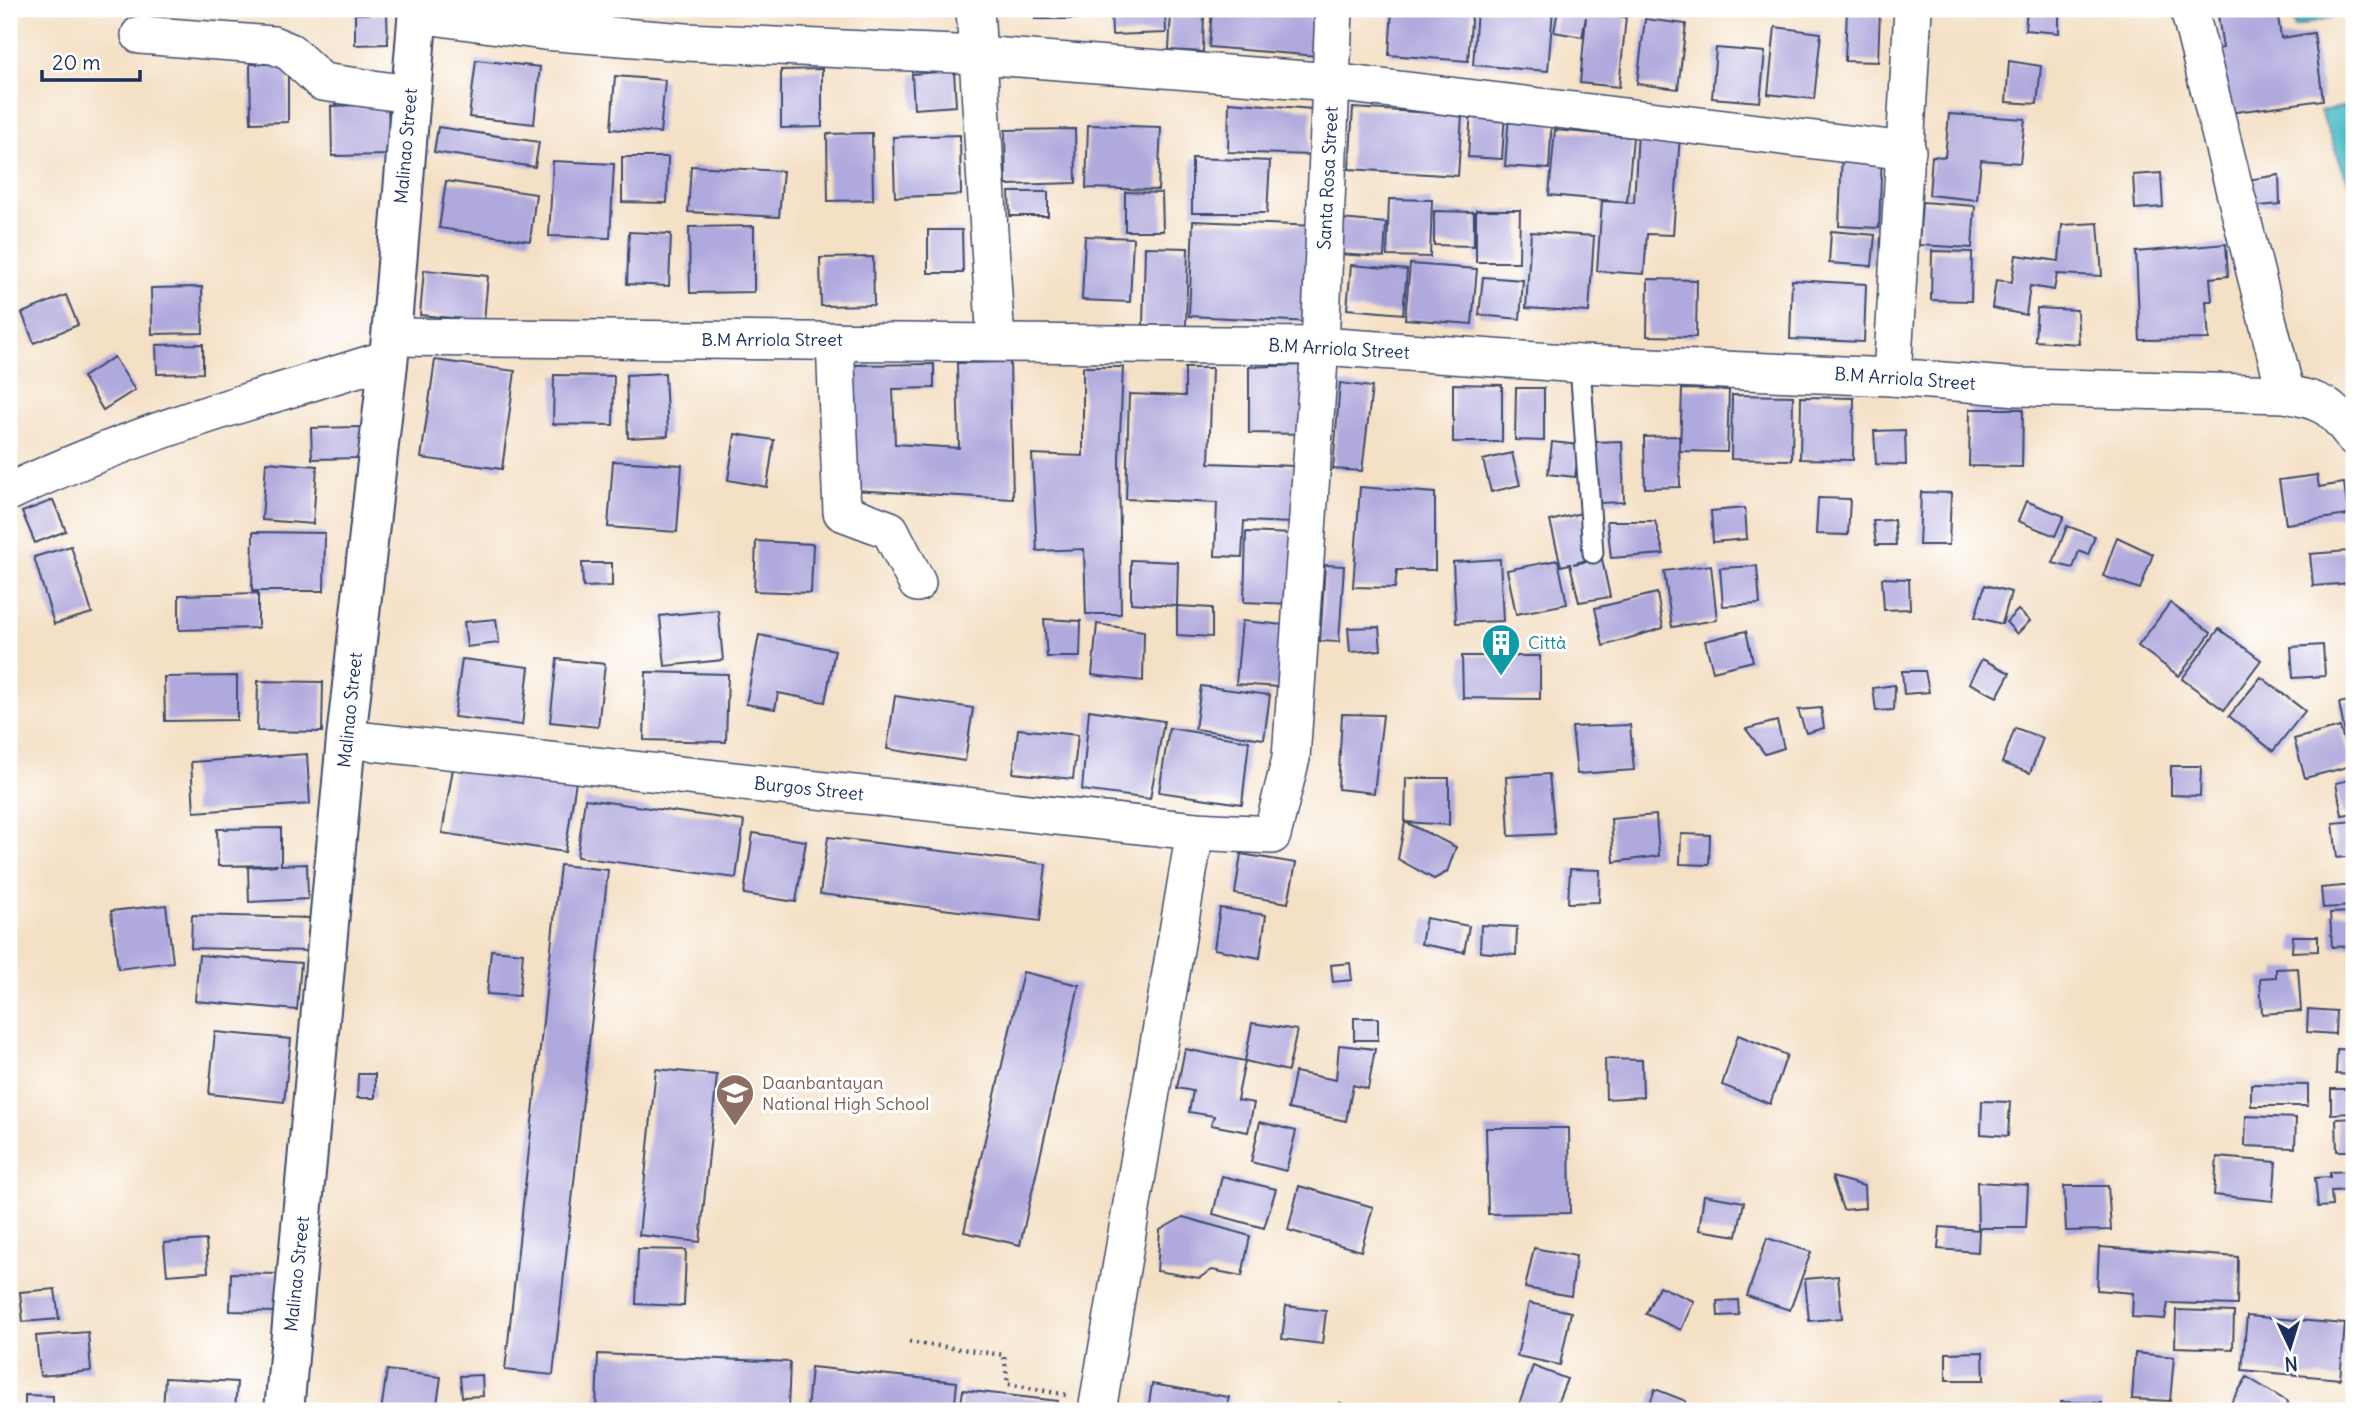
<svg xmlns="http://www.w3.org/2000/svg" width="2363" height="1420" font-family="Delius,sans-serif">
<rect width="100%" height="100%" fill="#fff"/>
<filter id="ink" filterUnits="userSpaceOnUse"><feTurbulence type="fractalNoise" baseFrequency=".0143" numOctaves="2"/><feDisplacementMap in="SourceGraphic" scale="14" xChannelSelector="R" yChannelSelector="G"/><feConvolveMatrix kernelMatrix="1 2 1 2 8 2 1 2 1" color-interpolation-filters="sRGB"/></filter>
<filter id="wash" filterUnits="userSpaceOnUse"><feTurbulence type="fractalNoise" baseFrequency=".00686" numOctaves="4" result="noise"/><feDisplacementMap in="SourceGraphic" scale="28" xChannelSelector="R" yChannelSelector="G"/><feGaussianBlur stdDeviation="1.57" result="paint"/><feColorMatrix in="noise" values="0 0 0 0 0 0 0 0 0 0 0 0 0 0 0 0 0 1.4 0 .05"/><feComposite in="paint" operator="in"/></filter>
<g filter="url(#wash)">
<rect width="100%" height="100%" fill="#f4e0c5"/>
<g fill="#4ebbc7" stroke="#347592" stroke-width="2">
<path d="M2293 9H2354V11L2295 27Z"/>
<path d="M2354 105V197L2320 111Z"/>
</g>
<g id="blocks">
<g fill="#b0a9dd">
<path d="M855 9H891V12L855 14Z"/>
<path d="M898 9H950V11L899 14Z"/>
<path d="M1034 9H1083L1084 19H1035Z"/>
<path d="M1111 9H1165L1166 33 1112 35Z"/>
<path d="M1212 9H1318L1317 56 1209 47Z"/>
<path d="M1392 9H1472L1468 61 1389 55Z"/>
<path d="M1477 9H1553L1548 71 1473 65Z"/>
<path d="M1558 9H1587L1586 13 1626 17 1619 87 1580 83 1586 17 1582 37 1554 32Z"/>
<path d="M1847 9H1880L1878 62 1845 61Z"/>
<path d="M2027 9H2059V33L2025 30Z"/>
<path d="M2217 9H2277L2281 38 2314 33 2323 100 2221 114 2212 50 2223 48Z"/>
<path d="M1171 12H1204L1203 52 1169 50Z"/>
<path d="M355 14H387L388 44 355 45Z"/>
<path d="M1645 19 1686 24 1678 89 1637 84Z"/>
<path d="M1775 27 1821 33 1814 99 1768 94Z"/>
<path d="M1716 48 1765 52 1760 102 1712 98Z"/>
<path d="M476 60 540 67 534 124 469 117Z"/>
<path d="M2009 61 2041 66 2037 104 2006 102Z"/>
<path d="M250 64H288V122L251 123Z"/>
<path d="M822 69V127L781 128V70Z"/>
<path d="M954 71 956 106 914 109 912 74Z"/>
<path d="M615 76 665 80 660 133 611 129Z"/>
<path d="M1229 102 1312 109 1309 155 1228 152Z"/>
<path d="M388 104 390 155 332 156 331 106Z"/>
<path d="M1353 108 1462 115 1458 176 1349 169Z"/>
<path d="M1471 109 1505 111 1502 159 1468 157Z"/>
<path d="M1949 114 2025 119 2020 163 1981 160 1977 200 1929 195 1932 156 1945 157Z"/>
<path d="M1509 115 1552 119 1549 169 1505 166Z"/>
<path d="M1088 125 1161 127 1158 190 1086 188Z"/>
<path d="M438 127 539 142 535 167 434 152Z"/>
<path d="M1075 129 1076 183 1006 185 1005 130Z"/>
<path d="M1555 130 1633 137 1627 202 1549 195Z"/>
<path d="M1638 132 1680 135 1673 235 1647 234 1644 274 1597 271 1602 201 1634 203Z"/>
<path d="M872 133 873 200 828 201 827 134Z"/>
<path d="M960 135 961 195 895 197 893 137Z"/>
<path d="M1842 151 1882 153 1879 228 1839 226Z"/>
<path d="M622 157H668L667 203 622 202Z"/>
<path d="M1192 158 1270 161 1267 213H1192Z"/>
<path d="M553 161 614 164 610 238 549 236Z"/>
<path d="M691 166 783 171 779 217 688 212Z"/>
<path d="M2161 173 2163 207 2135 209 2133 175Z"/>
<path d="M2279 175 2280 204 2249 207 2247 180Z"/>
<path d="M446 181 536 194 530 241 439 228Z"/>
<path d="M1009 192H1048V216H1010Z"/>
<path d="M1125 192 1162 193 1163 231H1125Z"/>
<path d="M1389 199 1432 200 1430 257 1387 256Z"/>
<path d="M1922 202 1975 206 1972 248 1919 245Z"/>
<path d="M1476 210H1520L1519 262H1476Z"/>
<path d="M1434 211 1474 212V246L1434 245Z"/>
<path d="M1340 219 1386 223 1384 257 1337 254Z"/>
<path d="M1193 221 1316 226 1311 322 1189 316Z"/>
<path d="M2098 223 2102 276 2057 274 2054 290 2030 286 2026 315 1992 308 1996 280 2012 282 2016 255 2059 261 2062 225Z"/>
<path d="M754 226V292L690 293 689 227Z"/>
<path d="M928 230H962L963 273H928Z"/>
<path d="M1831 231 1875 235 1872 266 1829 263Z"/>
<path d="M629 232 671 234 669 286 627 284Z"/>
<path d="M1531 232 1594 236 1589 312 1526 308Z"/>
<path d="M1085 236 1133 238 1130 302 1082 300Z"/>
<path d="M2226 244 2228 276 2210 278 2212 301H2206L2209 339 2140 340 2136 252Z"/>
<path d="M1145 247 1188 248 1186 326 1143 325Z"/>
<path d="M1932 251 1972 252 1971 301 1931 300Z"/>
<path d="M873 257 874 305 821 306 820 258Z"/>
<path d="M1410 264 1477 269 1472 324 1405 319Z"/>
<path d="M1351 265 1407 270 1403 314 1347 309Z"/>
<path d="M424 270 488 276 484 321 420 315Z"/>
<path d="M1483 277 1523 280 1520 319 1479 315Z"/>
<path d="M1648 279 1697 280 1696 337 1647 336Z"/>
<path d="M1792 280 1866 284 1864 342 1790 339Z"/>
<path d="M202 287 203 333 152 334 151 288Z"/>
<path d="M66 295 78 325 34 343 22 313Z"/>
<path d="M2037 308 2077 310 2079 344 2035 341Z"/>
<path d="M203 344V373L157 374 156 345Z"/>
<path d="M114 357 135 390 103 410 83 377Z"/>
<path d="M435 360 515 371 502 469 421 458Z"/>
<path d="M1010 362 1013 499 852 490 851 365 934 364V388L893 389 895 444 959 448 957 363Z"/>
<path d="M1303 365V434L1249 433V367Z"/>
<path d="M1083 367H1123L1119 458 1121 614H1086L1084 549 1037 551 1032 454 1083 456Z"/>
<path d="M1185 368H1212L1209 463 1294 466 1292 523 1244 521 1242 557 1215 556 1217 503 1126 499 1129 394 1185 396Z"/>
<path d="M665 373 668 436 628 438 626 375Z"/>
<path d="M554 375 614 376 613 425 553 424Z"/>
<path d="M1340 383 1372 387 1362 471 1333 469Z"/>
<path d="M1453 384 1502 385V442H1453Z"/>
<path d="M1516 388H1544V441L1515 440Z"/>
<path d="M1682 389 1729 390 1727 452 1680 451Z"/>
<path d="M1732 395 1793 396 1792 460 1731 459Z"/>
<path d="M1801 397 1854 398 1853 460 1800 459Z"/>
<path d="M1970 409H2023L2022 467 1969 466Z"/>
<path d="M361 427V458L312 459 311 428Z"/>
<path d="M1905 430 1906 465 1876 464 1874 431Z"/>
<path d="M735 434 774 440 767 487 728 480Z"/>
<path d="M1679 436 1680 487 1645 488 1644 437Z"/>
<path d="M1622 441 1624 502 1598 503 1595 442Z"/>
<path d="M1552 442 1579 445 1575 477 1548 474Z"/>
<path d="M1512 453 1520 485 1491 492 1483 460Z"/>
<path d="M613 461 682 465 677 532 608 527Z"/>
<path d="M266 462 317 466 313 524 262 520Z"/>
<path d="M2317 475 2319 487 2344 483 2348 515 2286 524 2279 480Z"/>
<path d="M1360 487 1435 493V570H1397L1395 588 1353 587Z"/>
<path d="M1921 492 1951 493 1949 545H1919Z"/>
<path d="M1818 498 1850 499 1848 535 1816 534Z"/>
<path d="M53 500 66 531 35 543 22 512Z"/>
<path d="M2026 501 2064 516 2055 536 2018 521Z"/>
<path d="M1745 508 1747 539 1713 542 1711 511Z"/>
<path d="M1581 513 1593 558 1573 564 1602 559 1610 597 1579 602 1570 564 1561 566 1550 521Z"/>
<path d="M1894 520 1896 545H1876L1873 521Z"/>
<path d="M1607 521H1655L1664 554 1611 558Z"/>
<path d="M2067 526 2095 536 2088 555 2079 551 2073 568 2053 563Z"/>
<path d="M253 532 325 533 324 591H252Z"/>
<path d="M1246 532 1294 534 1292 604 1244 602Z"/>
<path d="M2117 537 2153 554 2140 589 2103 576Z"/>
<path d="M756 541 813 544 811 593 754 591Z"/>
<path d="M71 546 92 613 54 624 34 557Z"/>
<path d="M2348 551 2351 583 2313 586 2310 554Z"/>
<path d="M1500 559 1503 621 1456 623 1453 562Z"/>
<path d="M1131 560 1178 562 1177 606 1131 603Z"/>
<path d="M1558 560 1567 604 1516 614 1507 570Z"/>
<path d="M582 563H612V586L583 587Z"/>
<path d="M1325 565 1344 566 1339 642 1320 641Z"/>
<path d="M1711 565 1717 620 1672 627 1664 571Z"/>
<path d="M1757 566 1760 604 1723 606 1720 568Z"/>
<path d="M1882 578 1909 579 1910 609 1884 610Z"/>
<path d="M1985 585 2011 592 2002 624 1975 617Z"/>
<path d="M258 593V628L179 630V595Z"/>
<path d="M1657 593 1663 628 1603 646 1595 608Z"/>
<path d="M2170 603 2211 633 2179 676 2138 646Z"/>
<path d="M1177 606 1212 608V637L1177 635Z"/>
<path d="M718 610 723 660 665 666 660 616Z"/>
<path d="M2018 610 2030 621 2017 634 2006 622Z"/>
<path d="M496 619 499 643 467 647 464 622Z"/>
<path d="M1044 619 1081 621 1080 657H1047Z"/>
<path d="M1242 621 1284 625 1279 687 1236 684Z"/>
<path d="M1097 624 1144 631 1143 681 1092 675Z"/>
<path d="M1379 627 1381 650 1350 652 1348 628Z"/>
<path d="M2219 629 2261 660 2224 710 2182 679Z"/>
<path d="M1746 631 1753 661 1713 671 1705 641Z"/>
<path d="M759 635 835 650 825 702 778 693 775 709 746 704Z"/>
<path d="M2323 645 2325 676 2293 678 2291 647Z"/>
<path d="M1462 656H1540V699L1463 698Z"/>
<path d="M462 659 529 667 522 725 454 717Z"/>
<path d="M557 659 605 664 598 727 550 722Z"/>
<path d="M1982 659 2010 673 1997 697 1969 683Z"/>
<path d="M1902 671H1925L1929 692 1904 694Z"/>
<path d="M646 672 728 674 726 742 644 740Z"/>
<path d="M237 676V720L165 721 164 677Z"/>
<path d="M2261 677 2305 711 2273 751 2229 716Z"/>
<path d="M258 681 323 682 322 732 257 731Z"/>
<path d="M1895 685 1894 710 1876 711 1873 688Z"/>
<path d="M1201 686 1270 695 1264 739 1195 729Z"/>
<path d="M895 696 973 708 965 761 887 749Z"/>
<path d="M2354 700V732L2345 734 2339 703Z"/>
<path d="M1821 708 1824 728 1806 733 1798 710Z"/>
<path d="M1089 710 1164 721 1150 799 1082 790Z"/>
<path d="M1342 714 1383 715 1374 793 1338 789Z"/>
<path d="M1777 721 1784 748 1765 754 1746 729Z"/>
<path d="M1630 725 1634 770 1577 774 1572 727Z"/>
<path d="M2340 727 2351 766 2305 778 2294 739Z"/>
<path d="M1169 728 1249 741 1242 804 1159 792Z"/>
<path d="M2015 728 2043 738 2030 773 2002 763Z"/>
<path d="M1018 729 1078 735 1073 779 1013 773Z"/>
<path d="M307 754 310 804 194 812 191 762Z"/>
<path d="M454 762 576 781 565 852 442 833Z"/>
<path d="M2171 766H2201L2200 796 2171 795Z"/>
<path d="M1549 774 1555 834 1509 836 1506 777Z"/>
<path d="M1406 778H1449V825L1405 822 1456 847 1447 872 1434 879 1398 859 1405 822Z"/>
<path d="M2354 779V813L2342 815 2336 783Z"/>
<path d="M585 799 744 821 736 878 577 857Z"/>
<path d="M1656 815 1659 856 1614 862 1611 819Z"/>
<path d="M2354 821V856L2337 858 2333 823Z"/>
<path d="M281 828V865L307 864 308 899 249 902 248 867 278 865 218 866 217 829Z"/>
<path d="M753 833 806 841 796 902 744 894Z"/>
<path d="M1681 834 1710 835 1709 865 1680 864Z"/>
<path d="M828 837 1046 864 1040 921 820 894Z"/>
<path d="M1241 854 1296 863 1288 903 1235 894Z"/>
<path d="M560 865 608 870 553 1375 505 1370Z"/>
<path d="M1570 869 1600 870 1599 902 1568 903Z"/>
<path d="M2354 885V906L2323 908 2321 888Z"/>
<path d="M166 905 173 962 118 969 111 911Z"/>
<path d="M1220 908 1266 915 1260 958 1214 949Z"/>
<path d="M2354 912V946L2332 947 2330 913Z"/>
<path d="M192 915 310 918 309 951 191 948Z"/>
<path d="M1426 918 1469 926 1464 952 1421 944Z"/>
<path d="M1481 925 1517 927 1516 955 1480 952Z"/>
<path d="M2293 936H2318V951L2292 952Z"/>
<path d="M491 950 523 953 519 996 487 994Z"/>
<path d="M199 955 301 963 297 1010 195 1001Z"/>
<path d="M1350 963 1352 980 1333 982 1331 965Z"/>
<path d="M2298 968 2301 1011 2262 1014 2260 978 2276 977V969Z"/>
<path d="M1023 972 1079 985 1020 1245 964 1232Z"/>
<path d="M2308 1009 2336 1011 2335 1034 2307 1032Z"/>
<rect x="1354" y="1018" width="24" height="22"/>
<path d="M1252 1023 1297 1030 1288 1071 1245 1061 1237 1100 1254 1103 1248 1132 1211 1125 1214 1116 1189 1112 1193 1091 1177 1088 1185 1049 1245 1061Z"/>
<path d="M215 1032 291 1039 284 1102 209 1094Z"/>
<path d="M1738 1035 1787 1055 1770 1104 1722 1085Z"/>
<path d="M1339 1045 1375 1049 1368 1089 1353 1085 1346 1121 1288 1109 1295 1072 1336 1080Z"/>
<path d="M2337 1049 2354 1050V1075L2336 1074Z"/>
<path d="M1605 1059 1642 1060 1643 1097 1606 1099Z"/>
<path d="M656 1069 717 1075 700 1242 639 1235Z"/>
<path d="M358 1074H375V1098H357Z"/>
<path d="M2251 1084 2308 1085V1106H2251Z"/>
<path d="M2331 1089H2354V1113L2331 1114Z"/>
<path d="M1982 1101 2010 1102 2008 1136 1981 1134Z"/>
<path d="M2246 1116 2296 1118 2295 1148 2245 1146Z"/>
<path d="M2354 1118V1151H2337L2336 1119Z"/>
<path d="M1260 1122 1296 1131 1286 1171 1251 1162Z"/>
<path d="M1486 1128H1569L1570 1213 1488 1214Z"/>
<path d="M2217 1157 2276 1162 2273 1201 2214 1195Z"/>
<path d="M2354 1171V1190L2331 1191 2332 1206 2318 1207 2315 1178 2330 1177V1172Z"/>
<path d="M1222 1176 1276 1189 1264 1228 1213 1214Z"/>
<path d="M1832 1177 1864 1186 1865 1208 1843 1210Z"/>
<path d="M1977 1182 2028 1185 2026 1228H1978Z"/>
<path d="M1299 1186 1373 1207 1361 1251 1288 1230Z"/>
<path d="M2064 1186H2108L2111 1230 2066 1231Z"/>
<path d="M1704 1195 1744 1202 1737 1236 1699 1230Z"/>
<path d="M1183 1217 1250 1236 1242 1276 1212 1270 1199 1278 1157 1271 1160 1230Z"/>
<path d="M1940 1227 1979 1230 1978 1252 1938 1249Z"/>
<path d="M1767 1238 1811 1252 1790 1310 1747 1296Z"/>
<path d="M206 1240 208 1272 167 1275 164 1243Z"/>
<path d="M2099 1247 2238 1257 2237 1305 2168 1303 2165 1319 2132 1317 2133 1293 2097 1290Z"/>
<path d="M1534 1248 1576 1256 1571 1296 1525 1288Z"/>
<path d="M638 1249 686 1250 684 1306 636 1304Z"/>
<path d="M231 1273 278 1274 276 1312 230 1311Z"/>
<path d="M1838 1276 1842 1318 1809 1321 1805 1279Z"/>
<path d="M2354 1284V1339H2353L2344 1285Z"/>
<path d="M1659 1286 1694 1301 1681 1330 1646 1314Z"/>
<path d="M55 1289 59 1319 23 1322 20 1292Z"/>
<path d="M1738 1300 1739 1315 1718 1316 1717 1301Z"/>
<path d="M1529 1303 1571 1312 1560 1365 1517 1356Z"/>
<path d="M1286 1306 1326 1311 1322 1344 1282 1339Z"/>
<path d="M2176 1310 2234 1312 2233 1349 2175 1347Z"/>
<path d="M2247 1316 2345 1324 2340 1379 2242 1370Z"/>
<path d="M88 1332 91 1371 40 1376 36 1336Z"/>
<path d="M1983 1352 1984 1380H1946V1353Z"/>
<path d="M2135 1353 2174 1357 2170 1401 2132 1399Z"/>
<path d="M598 1354 790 1362 788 1411H596Z"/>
<path d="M1533 1366 1567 1379 1554 1411 1517 1410Z"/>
<path d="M811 1367 957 1382 954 1411H807Z"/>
<path d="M387 1370 441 1377 436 1411H381Z"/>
<path d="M482 1375 483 1396 462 1397 460 1376Z"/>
<path d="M2247 1377 2288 1402 2282 1411H2245L2231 1403Z"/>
<path d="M165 1378 237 1382 235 1411 163 1410Z"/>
<path d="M1152 1384 1229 1397 1226 1411H1148Z"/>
<path d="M1655 1389 1686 1401 1682 1411H1647Z"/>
<path d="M963 1390 1058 1401 1057 1411H960Z"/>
<path d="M25 1395 53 1396V1411H25Z"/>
<path d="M2061 1402 2102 1403 2101 1411H2061Z"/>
<path d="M1340 1403 1359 1411H1337Z"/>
<path d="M1949 1406V1411H1932L1931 1407Z"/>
</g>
</g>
</g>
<g filter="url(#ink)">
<use href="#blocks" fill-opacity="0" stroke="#3c4a6d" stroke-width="2"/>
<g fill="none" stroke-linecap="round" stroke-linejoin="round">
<g stroke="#3c4a6d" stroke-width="23">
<path id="service" d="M1580 364 1593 553"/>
</g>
<g stroke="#3c4a6d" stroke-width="40">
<g id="minor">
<path d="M975 9 996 342"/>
<path d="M2189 9 2286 394"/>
<path d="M418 14 544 31 686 42 978 55 1332 82 1907 151"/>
<path d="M140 35 273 45 290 52 322 82 409 94"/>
<path d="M391 337 1320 346 1580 364 1892 377 2019 387 2286 394C2323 401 2332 406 2354 437"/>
<path d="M835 341 842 512 890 530 917 583"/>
<path d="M1892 377 1913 9"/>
<path d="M9 492C131 434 259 398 388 359"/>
<path d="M346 739 1195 831 1272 835 1291 758 1320 346 1334 9"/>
<path d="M1097 1411 1195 831"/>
</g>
</g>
<g stroke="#3c4a6d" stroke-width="42">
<path id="secondary" d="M284 1411 346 739 391 337 418 9"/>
</g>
<path stroke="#3c4a6d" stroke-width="4.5" stroke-dasharray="2 5" stroke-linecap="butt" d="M909 1342 1004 1355 1008 1384 1067 1395"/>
<use href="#service" stroke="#fff" stroke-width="19"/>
<use href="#minor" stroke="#fff" stroke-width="37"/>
<use href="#secondary" stroke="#fff" stroke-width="38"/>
</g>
</g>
<defs>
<g id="building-pin" transform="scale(2.0125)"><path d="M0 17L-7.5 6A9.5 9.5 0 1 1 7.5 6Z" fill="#0f9aa8" stroke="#fff"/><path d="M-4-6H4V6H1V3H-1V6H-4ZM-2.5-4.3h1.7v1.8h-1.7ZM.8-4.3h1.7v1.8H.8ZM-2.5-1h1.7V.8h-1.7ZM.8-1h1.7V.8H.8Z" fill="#fff"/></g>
<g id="school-pin" transform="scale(2.0125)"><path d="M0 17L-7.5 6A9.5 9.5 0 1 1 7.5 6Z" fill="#8d6e63" stroke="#fff"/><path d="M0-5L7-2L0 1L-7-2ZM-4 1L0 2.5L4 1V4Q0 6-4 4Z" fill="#fff"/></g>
</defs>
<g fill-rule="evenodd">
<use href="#building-pin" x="1501" y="643"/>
<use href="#school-pin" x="735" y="1093"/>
</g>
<g text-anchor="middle" stroke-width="6" stroke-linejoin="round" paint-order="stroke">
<g font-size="18" fill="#1b2f5e" stroke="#fff">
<text transform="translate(406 146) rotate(-85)" y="6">Malinao Street</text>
<text transform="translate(1328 178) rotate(-87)" y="6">Santa Rosa Street</text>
<text x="772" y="346">B.M Arriola Street</text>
<text transform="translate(1339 349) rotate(3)" y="6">B.M Arriola Street</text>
<text transform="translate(1905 379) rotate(4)" y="6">B.M Arriola Street</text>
<text transform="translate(350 710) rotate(-84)" y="6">Malinao Street</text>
<text transform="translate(809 789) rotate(6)" y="6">Burgos Street</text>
<text transform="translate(297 1274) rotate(-84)" y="6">Malinao Street</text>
</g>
<g font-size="18" fill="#0d838f" stroke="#fff" text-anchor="start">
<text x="1528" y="649">Città</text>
</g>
<g font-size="18" fill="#785e54" stroke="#fff" text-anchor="start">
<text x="762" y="1089">Daanbantayan<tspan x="762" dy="21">National High School</tspan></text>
</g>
</g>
<rect width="2363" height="1420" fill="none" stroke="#fff" stroke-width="35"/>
<g transform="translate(2290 1347) rotate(176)" stroke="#ffffff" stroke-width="5" paint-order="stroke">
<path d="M0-5L12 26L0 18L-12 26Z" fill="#1b2f5e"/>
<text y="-10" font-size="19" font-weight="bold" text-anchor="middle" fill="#1b2f5e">N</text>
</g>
<path d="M42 70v10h98v-10" fill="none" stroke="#1b2f5e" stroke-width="3.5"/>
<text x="52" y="70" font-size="21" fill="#1b2f5e" stroke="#ffffff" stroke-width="5" paint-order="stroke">20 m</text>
</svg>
